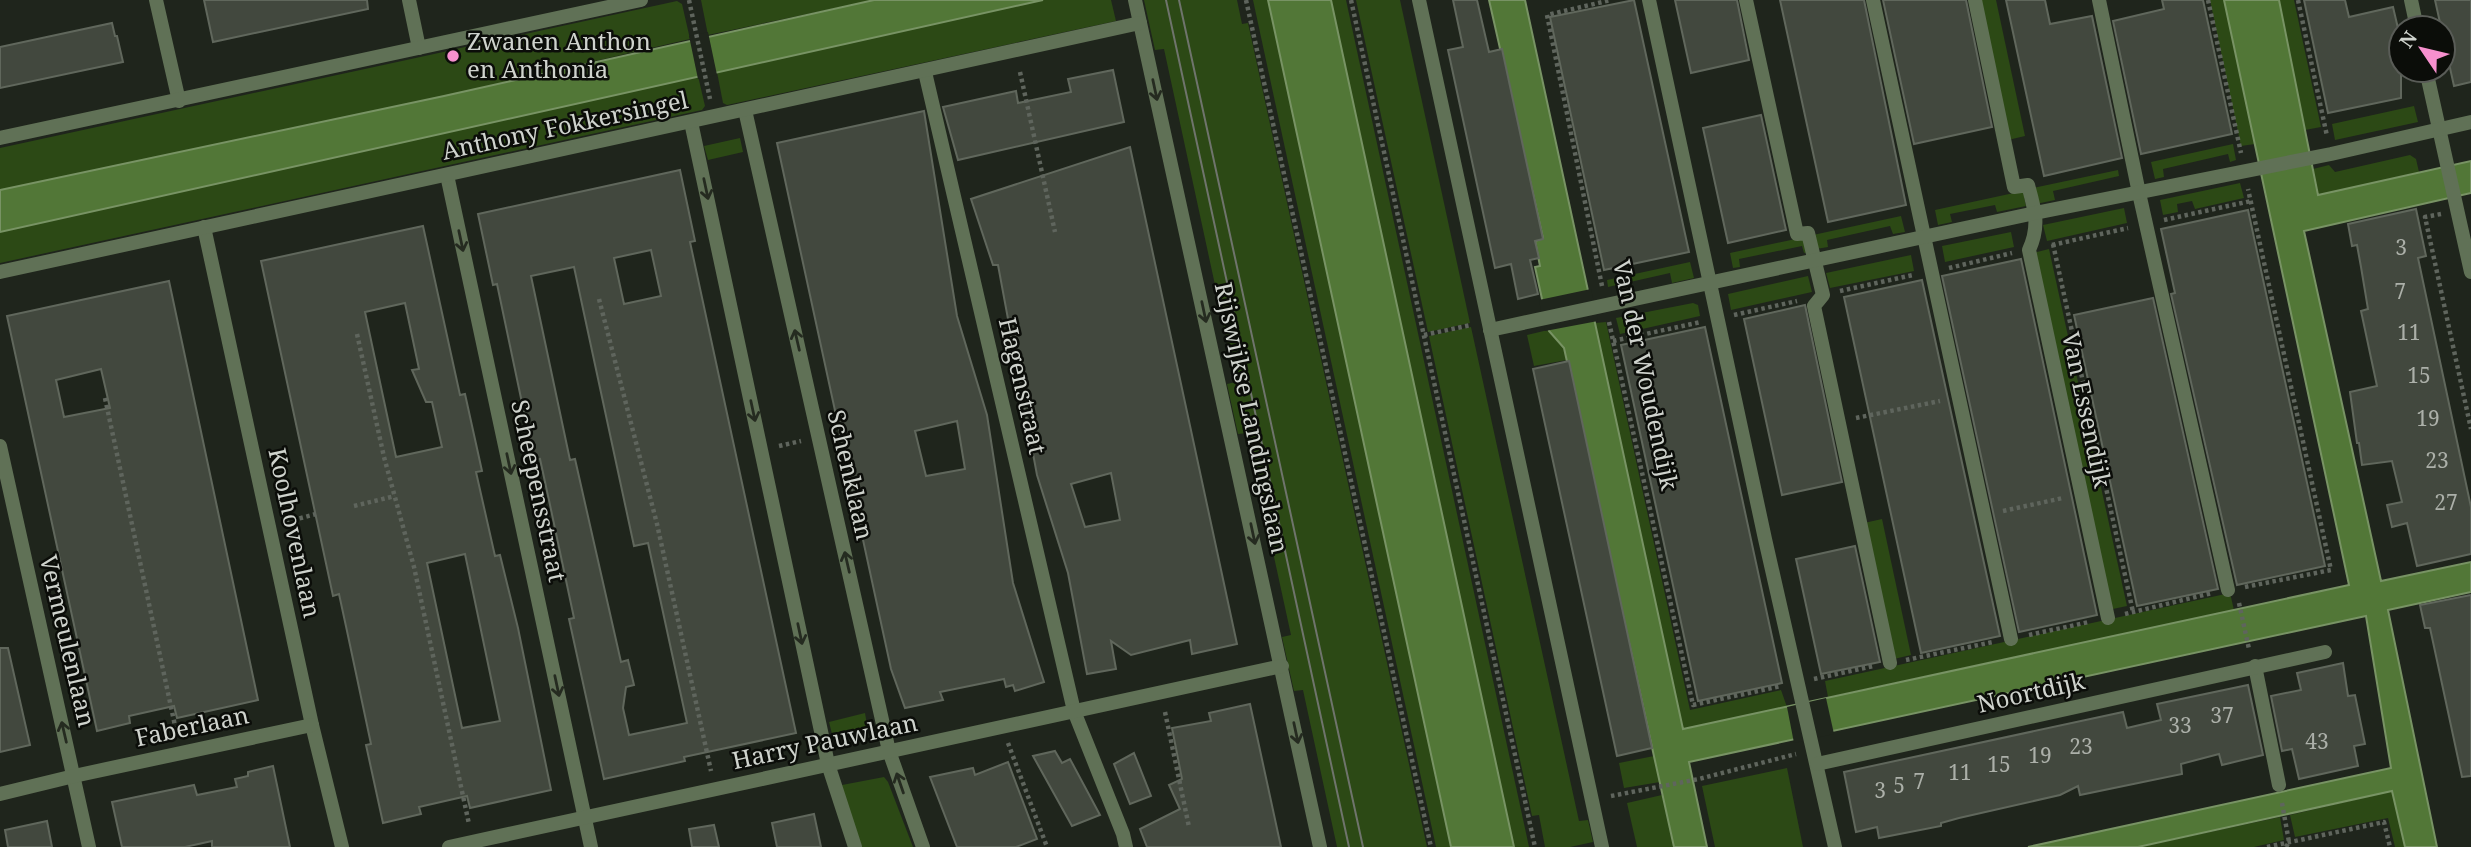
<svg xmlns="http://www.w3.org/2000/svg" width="2471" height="847" font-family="'Noto Serif',serif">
<rect width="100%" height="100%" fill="#1f251c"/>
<g fill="#2c4915">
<path d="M701 0H874L708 35Z"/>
<path d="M1043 0H1111L1116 21 727 105 723 103 717 72Z"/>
<path d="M1144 0H1237L1242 24 1248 23 1427 847H1337L1303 690 1294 691 1282 637 1291 635 1247 433 1238 434 1227 384 1236 382 1164 49 1155 50Z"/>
<path d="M1253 0H1268L1451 847H1436Z"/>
<path d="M1331 0H1346L1529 847H1514Z"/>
<path d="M1356 0H1400L1470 323 1428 332Z"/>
<path d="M1978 0H1996L2025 136 2008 140Z"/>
<path d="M2210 0H2224L2255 144 2241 146Z"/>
<path d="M2276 0H2294L2321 127 2305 130Z"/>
<path d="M677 1 682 4 690 39 444 96 0 190V148L448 51 450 60 457 59 456 49Z"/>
<path d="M698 76 705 106 702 110 0 263V232Z"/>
<path d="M2414 106 2418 122 2335 140 2332 124Z"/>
<path d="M740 138 743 152 708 160 704 146Z"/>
<path d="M2233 144 2236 160 2230 162 2228 154 2163 169 2164 177 2155 179 2151 162Z"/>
<path d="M2410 155 2416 159 2419 172 2318 195 2313 169 2329 165 2335 172Z"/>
<path d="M2118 170 2119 176 2053 191 2055 200 2036 204 2033 188Z"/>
<path d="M2240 183 2244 198 2195 209 2192 201 2177 204 2178 212 2163 215 2160 200Z"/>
<path d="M2023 191 2026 206 1997 212 1995 205 1950 214 1952 222 1938 225 1935 210Z"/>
<path d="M2124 208 2127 223 2047 241 2043 225Z"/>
<path d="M1901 216 1905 232 1893 234 1890 226 1827 240 1828 247 1816 249 1813 235Z"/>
<path d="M2011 232 2014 247 1945 262 1942 246Z"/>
<path d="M1805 237 1809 252 1804 253 1802 246 1739 259 1740 267 1733 268 1730 253Z"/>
<path d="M2049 249 2127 606 2108 610 2033 253Z"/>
<path d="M1911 255 1914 271 1830 288 1826 273Z"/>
<path d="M1690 262 1694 278 1672 283 1670 273 1608 287 1607 280Z"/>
<path d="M1808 276 1812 292 1731 310 1728 294Z"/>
<path d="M1693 303 1698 305 1700 316 1620 334 1616 318Z"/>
<path d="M1606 322 1690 710 1781 690 1787 707 1682 729 1595 323Z"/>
<path d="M1471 327 1579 821 1588 820 1593 842 1570 847H1545L1539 815 1532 816 1429 336Z"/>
<path d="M1548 330 1564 347 1567 360 1534 366 1527 335Z"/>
<path d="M1882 519 1911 655 1894 659 1864 523Z"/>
<path d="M2230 593 2234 610 1828 697 1825 681Z"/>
<path d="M865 713 868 731 833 738 829 722Z"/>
<path d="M1654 756 1660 782 1624 788 1619 763Z"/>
<path d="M1787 768 1803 847H1715L1702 786Z"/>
<path d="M884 777 888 782 913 847H862L845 799 842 785Z"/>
<path d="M2392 791 2405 847H2395L2388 818 2295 837 2290 815Z"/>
<path d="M1662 795 1674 847H1637L1627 803Z"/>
<path d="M2280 817 2284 840 2254 847H2140Z"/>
</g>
<g fill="#527737" stroke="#789364" stroke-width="2">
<path d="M874 0H1043L0 232V190L444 96Z"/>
<path d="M1268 0H1331L1514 847H1451Z"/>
<path d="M1489 0H1525L1683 729 2349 585 2224 0H2279L2318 195 2471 161V193L2304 231 2381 581 2471 562V592L2388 610 2437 847H2405L2392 791 2138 847H2028L2391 768 2366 616 1689 762 1707 847H1674L1564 348 1549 331 1535 267 1540 266 1535 241 1543 238Z"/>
</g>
<g fill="#1f251c">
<path d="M708 32 717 75 698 79 689 36Z"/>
<path d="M1591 289 1598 321 1545 331 1539 300Z"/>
<path d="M1826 698 1834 734 1794 743 1787 707Z"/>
</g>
<g fill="#42483e" stroke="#60675c" stroke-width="2" fill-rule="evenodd">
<path d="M204 0H367L368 9 213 42Z"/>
<path d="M1453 0H1477L1489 52 1502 49 1543 239 1535 241 1539 258 1530 260 1538 294 1518 299 1511 264 1495 268 1448 50 1463 47Z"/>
<path d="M1634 0 1689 252 1604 270 1550 17Z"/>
<path d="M1675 0H1737L1749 60 1691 73Z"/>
<path d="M1780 0H1864L1906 205 1828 222Z"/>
<path d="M1883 0H1966L1992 127 1914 144Z"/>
<path d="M2006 0H2045L2050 24 2092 16 2122 158 2044 176Z"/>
<path d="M2162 0H2203L2232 134 2141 154 2113 21 2164 9Z"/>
<path d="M2304 0H2345L2349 17 2393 7 2401 41V98L2328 113Z"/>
<path d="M2435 0H2471V82L2454 86Z"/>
<path d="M112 23 115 36H117L123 62 0 88V47Z"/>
<path d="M1113 70 1124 122 958 160 943 107 1016 91 1018 103 1071 92 1068 79Z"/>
<path d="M924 111 957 316 987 415 1013 583 1044 682 1015 691 1013 685 1006 687 1004 679 940 692 943 700 905 708 891 669 777 143ZM957 421 965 469 926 476 915 431Z"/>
<path d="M1761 115 1786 230 1728 243 1703 128Z"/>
<path d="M1130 147 1237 644 1192 654 1190 640 1131 655 1111 641 1116 669 1087 674 1068 573 1037 475 998 265H993L971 199ZM1111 473 1120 520 1085 527 1071 484Z"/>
<path d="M680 170 695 241 690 242 796 733 684 757 685 761 604 779 569 619 574 618 550 505 540 459 534 460 497 284 493 285 478 214ZM651 250 661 296 624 304 614 258ZM574 267 634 546 648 543 687 723 629 735 623 708 626 687 634 685 628 660 621 662 575 459 570 460 531 276Z"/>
<path d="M2416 209 2426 256 2418 258 2471 507V554L2417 566 2407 523 2392 527 2387 505 2402 502 2392 461 2362 465 2359 443H2357L2350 392 2377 386 2361 311 2368 309 2361 267 2357 245 2352 246 2348 224Z"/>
<path d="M2248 210 2325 566 2237 585 2171 294 2175 293 2161 229Z"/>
<path d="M423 226 460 395 465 394 482 471 476 472 495 556 500 555 518 628 551 790 470 808 467 796 419 807 421 814 383 823 366 745 371 744 347 631 339 594 333 596 261 261ZM405 303 419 369 412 370 426 402H432L442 447 396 457 365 312ZM465 554 500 721 462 728 427 563Z"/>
<path d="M2021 259 2097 615 2019 632 1942 276Z"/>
<path d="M1922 280 2000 636 1921 653 1844 297Z"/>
<path d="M169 281 258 700 177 718 174 706 129 716 130 723 97 731 7 316ZM101 369 110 408 64 417 56 380Z"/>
<path d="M2153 298 2218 589 2137 606 2074 315Z"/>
<path d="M1805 305 1842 482 1782 495 1744 319Z"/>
<path d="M1705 327 1782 683 1698 701 1621 345Z"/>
<path d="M1569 361 1652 748 1617 756 1533 369Z"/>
<path d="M1855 546 1880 662 1821 674 1796 559Z"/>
<path d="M2471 595V776L2462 777 2430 628H2425L2420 605Z"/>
<path d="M0 648H8L30 745 0 752Z"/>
<path d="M2343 663 2348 696 2355 695 2365 744 2354 746 2358 766 2299 779 2292 749 2282 751 2271 696 2301 690 2297 673Z"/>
<path d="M2248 685 2263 755 2222 765 2219 754 2181 764 2182 774 2080 795 2078 786 2060 795 1959 818 1941 823V826L1879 838 1877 827 1856 832 1844 772 2123 712 2127 728 2161 720 2157 704Z"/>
<path d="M1250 704 1281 847H1147L1140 829 1180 809 1169 785 1182 779 1172 728 1211 721 1209 713Z"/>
<path d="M1055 751 1062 763 1070 759 1100 815 1072 826 1033 756Z"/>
<path d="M1134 753 1151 796 1130 804 1114 764Z"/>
<path d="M1008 762 1037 839 1016 847H957L930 777 973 768 975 775Z"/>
<path d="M273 766 290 847H212V841L185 847H122L112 802 194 785 197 795 237 787 235 779 248 776V772Z"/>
<path d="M814 814 821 847H777L772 823Z"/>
<path d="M47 821 52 847H8L5 830Z"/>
<path d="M714 825 719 847H692L689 829Z"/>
</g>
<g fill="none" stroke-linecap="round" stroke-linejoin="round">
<g stroke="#5f655d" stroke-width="4.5" stroke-dasharray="3.5 3.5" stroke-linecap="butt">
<path d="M689 0 710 99"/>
<path d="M1246 0 1431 847"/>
<path d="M1351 0 1535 847"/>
<path d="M2208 0 2241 153"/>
<path d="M2298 0 2327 136"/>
<path d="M1020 72 1055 232"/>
<path d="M2441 214 2425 217 2471 429"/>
<path d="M2164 220 2251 201"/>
<path d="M2053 244 2133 612"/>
<path d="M2052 245 2128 228"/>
<path d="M1949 268 2012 253"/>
<path d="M1602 286 1547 15 1611 0"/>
<path d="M1840 291 1913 275"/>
<path d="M599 299 657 524 711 771"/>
<path d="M1734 315 1797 301"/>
<path d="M1609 322 1693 705 1781 686"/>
<path d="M357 334 384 457 414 567 469 824"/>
<path d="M1424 335 1471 325"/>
<path d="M1613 341 1701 322"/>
<path d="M105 398 177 735"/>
<path d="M1856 418 1940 401"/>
<path d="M779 446 801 441"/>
<path d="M354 506 395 496"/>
<path d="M2003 511 2063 498"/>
<path d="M286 522 316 514"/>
<path d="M2245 587 2331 570 2248 189"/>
<path d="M2239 603 2249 649"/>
<path d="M2125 614 2212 593"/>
<path d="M2029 635 2089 622"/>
<path d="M1906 660 1993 642"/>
<path d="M1814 679 1873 666"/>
<path d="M1165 712 1189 827"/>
<path d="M1008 743 1047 847"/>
<path d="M1611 796 1699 779 1796 754"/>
<path d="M2282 803 2289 842 2286 847"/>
<path d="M2267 847 2384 822 2390 847"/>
</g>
<g stroke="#607156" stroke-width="14">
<path d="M1746 0 1797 234 1808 233 1823 295 1814 306 1890 663"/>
<path d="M1975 0 2014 187 2028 185C2035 210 2040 226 2029 250L2108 618"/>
</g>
<g stroke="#607156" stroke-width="14">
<path d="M156 0 179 101"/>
<path d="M409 0 419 48"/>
<path d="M1135 0 1320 847"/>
<path d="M1419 0 1602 847"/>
<path d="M1649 0 1765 539 1835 847"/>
<path d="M1873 0 2011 639"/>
<path d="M2099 0 2139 193 2228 590"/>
<path d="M2411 0 2417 28"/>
<path d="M2426 70 2471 272"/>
<path d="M925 72 1074 711 1123 834 1126 847"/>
<path d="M745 110 889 751 923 847"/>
<path d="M691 122 828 764 855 847"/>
<path d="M0 138 641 0"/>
<path d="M447 175 591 847"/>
<path d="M204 227 312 725 342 847"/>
<path d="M0 272 1140 23"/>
<path d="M1490 330 2035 213 2331 154 2471 122"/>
<path d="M0 446 89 847"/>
<path d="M2255 666 2279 785"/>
<path d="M1817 764 2325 652"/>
<path d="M0 794 74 776 312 725"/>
<path d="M449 847 1282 666"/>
</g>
<g stroke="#6f746c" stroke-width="2">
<path d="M1166 0 1349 847"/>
<path d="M1179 0 1363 847"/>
</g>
</g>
<defs><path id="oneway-shaft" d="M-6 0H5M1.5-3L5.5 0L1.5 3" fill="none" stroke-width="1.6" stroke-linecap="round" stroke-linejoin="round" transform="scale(1.75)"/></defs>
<g stroke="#252b20">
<use href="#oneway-shaft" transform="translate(1155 90) rotate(78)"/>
<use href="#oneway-shaft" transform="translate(706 189) rotate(78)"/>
<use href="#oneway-shaft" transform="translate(461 241) rotate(78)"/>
<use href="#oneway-shaft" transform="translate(1204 312) rotate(78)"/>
<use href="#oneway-shaft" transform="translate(797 340) rotate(-103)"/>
<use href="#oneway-shaft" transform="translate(753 411) rotate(78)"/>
<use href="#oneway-shaft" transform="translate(509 464) rotate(78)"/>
<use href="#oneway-shaft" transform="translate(1253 534) rotate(78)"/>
<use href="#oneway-shaft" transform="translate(847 562) rotate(-103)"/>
<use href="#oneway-shaft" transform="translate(800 634) rotate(78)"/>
<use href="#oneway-shaft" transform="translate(557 686) rotate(78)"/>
<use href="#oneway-shaft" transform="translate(64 732) rotate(-103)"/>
<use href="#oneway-shaft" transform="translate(1296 733) rotate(78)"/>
<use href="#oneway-shaft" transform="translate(900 783) rotate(-109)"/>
</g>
<circle fill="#f790ce" stroke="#0b0d09" stroke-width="2.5" cx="453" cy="56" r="7"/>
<g text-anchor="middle" stroke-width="5" stroke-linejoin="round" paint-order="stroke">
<g font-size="21" fill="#acb0a9">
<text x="2401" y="255">3</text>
<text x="2400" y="299">7</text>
<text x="2409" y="340">11</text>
<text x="2419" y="383">15</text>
<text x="2428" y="426">19</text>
<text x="2437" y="468">23</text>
<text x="2446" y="510">27</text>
<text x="2222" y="723">37</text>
<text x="2180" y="733">33</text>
<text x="2317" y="749">43</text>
<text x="2081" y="754">23</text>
<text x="2040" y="763">19</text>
<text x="1999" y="772">15</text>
<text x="1960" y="780">11</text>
<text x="1919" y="789">7</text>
<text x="1899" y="793">5</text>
<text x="1880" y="798">3</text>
</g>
<g font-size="24" fill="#cfd3cd" stroke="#0b0d09" text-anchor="start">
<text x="467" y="50">Zwanen Anthon<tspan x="467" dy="28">en Anthonia</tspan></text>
</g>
<g font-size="24" fill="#cfd3cd" stroke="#0b0d09">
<text transform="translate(565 126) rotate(-12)" y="8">Anthony Fokkersingel</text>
<text transform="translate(1645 375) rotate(78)" y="8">Van der Woudendijk</text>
<text transform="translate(1022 386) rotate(77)" y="8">Hagenstraat</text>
<text transform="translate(2086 410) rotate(78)" y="8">Van Essendijk</text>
<text transform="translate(1251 418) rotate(78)" y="8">Rijswijkse Landingslaan</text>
<text transform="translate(850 475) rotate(77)" y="8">Schenklaan</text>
<text transform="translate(538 491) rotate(78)" y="8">Scheepensstraat</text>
<text transform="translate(294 533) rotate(78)" y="8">Koolhovenlaan</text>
<text transform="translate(67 641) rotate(77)" y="8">Vermeulenlaan</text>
<text transform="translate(2031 693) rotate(-13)" y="8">Noortdijk</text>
<text transform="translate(192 727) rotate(-12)" y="8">Faberlaan</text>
<text transform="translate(825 742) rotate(-12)" y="8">Harry Pauwlaan</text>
</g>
</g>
<g transform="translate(2422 49) rotate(305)"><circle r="33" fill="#0b0d09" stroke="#595c57" stroke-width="2"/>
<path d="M0-5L12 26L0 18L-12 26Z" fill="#f790ce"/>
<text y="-10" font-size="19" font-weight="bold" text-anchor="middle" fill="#cfd3cd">N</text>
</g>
</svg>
